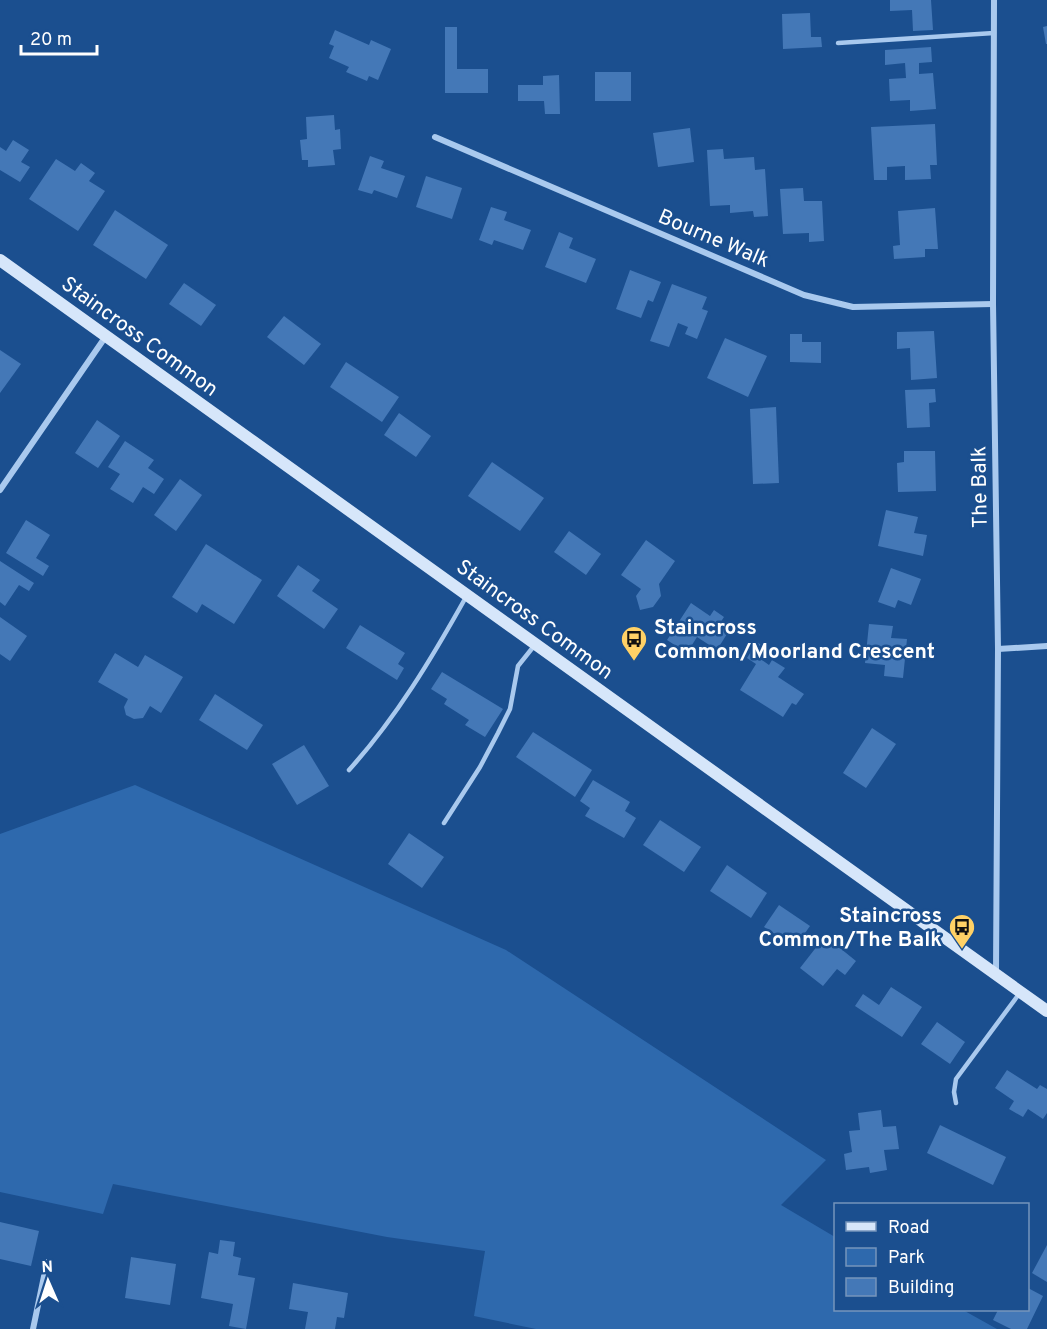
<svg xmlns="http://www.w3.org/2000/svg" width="1047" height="1329" font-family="Overpass,sans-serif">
<rect width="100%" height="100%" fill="#1b4f8f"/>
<path fill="#2e69ad" d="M135 785 506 950 826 1160 781 1205 835 1237 836 1310H963L997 1329H536L474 1316 485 1251 387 1237 113 1184 103 1214 0 1192V834Z"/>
<g fill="#4478b7">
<path d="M890 0H931L933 30 913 31 912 10 890 11Z"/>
<path d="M810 13 811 37H821L822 47 783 49 782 14Z"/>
<path d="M1047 26V44H1046L1043 27Z"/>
<path d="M445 27H457V69H488V93H445Z"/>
<path d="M335 30 369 45 371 40 391 49 378 80 369 76 367 81 346 72 349 67 329 58 334 46 329 44Z"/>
<path d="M931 47 932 62 919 63V74L933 73 936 109 910 111V100L890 101 889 79 906 78 905 63 885 65V50Z"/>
<rect x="595" y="72" width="36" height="29"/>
<path d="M559 75 560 114H545L544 101H518V85H543V76Z"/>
<path d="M334 115 335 130 340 129 341 149 333 150 335 165 308 167V160H302L300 140 307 139 306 117Z"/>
<path d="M935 124 937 165H930L931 179 905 180V166L887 167V180H874L871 127Z"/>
<path d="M690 128 694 162 658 167 653 133Z"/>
<path d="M13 140 29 150 21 162 30 167 20 182 0 170V147L6 151Z"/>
<path d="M723 149 724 159 754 157 755 170 765 169 768 216 754 217 753 211 730 213V205L710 206 707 150Z"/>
<path d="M370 156 384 161 381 168 405 176 397 198 374 190 372 194 358 190Z"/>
<path d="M56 159 75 171 81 163 95 173 89 181 105 191 78 231 29 199Z"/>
<path d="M426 176 462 188 452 219 416 207Z"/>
<path d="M803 188 804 201H822L824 241 809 242V233L783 234 780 189Z"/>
<path d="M491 207 507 212 504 220 531 230 523 250 494 240 492 245 479 240Z"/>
<path d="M935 208 938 249H925V257L894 259 893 246 900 245 898 211Z"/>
<path d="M115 210 168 245 146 279 93 245Z"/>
<path d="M559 232 573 238 569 248 596 259 586 283 545 267Z"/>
<path d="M630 270 661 282 653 302 648 300 641 318 616 309Z"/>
<path d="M184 283 216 305 201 326 169 304Z"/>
<path d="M672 284 707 297 702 309 708 311 697 339 685 334 688 327 678 323 669 347 650 341Z"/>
<path d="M284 316 321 344 304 365 267 337Z"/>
<path d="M934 331 937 378 911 380 910 348 897 349V332Z"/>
<path d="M790 334H802V342H821V363L790 362Z"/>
<path d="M725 338 767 356 748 397 707 378Z"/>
<path d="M0 350 21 364 0 393Z"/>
<path d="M346 362 399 397 382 422 330 387Z"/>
<path d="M935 389 936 402 929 403 930 427 907 428 905 390Z"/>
<path d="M776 407 779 483 753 484 750 409Z"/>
<path d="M399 413 431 436 416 457 384 435Z"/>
<path d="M97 420 120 436 98 468 75 453Z"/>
<path d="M125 441 154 460 148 468 164 479 154 494 143 487 133 503 110 489 120 474 108 467Z"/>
<path d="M904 451H935L936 491 898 492 897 463 904 462Z"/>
<path d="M492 462 544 498 520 531 468 496Z"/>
<path d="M180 479 202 495 176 531 154 515Z"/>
<path d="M886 510 918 517 914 533 927 535 923 556 878 546Z"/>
<path d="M26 520 50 535 36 558 49 566 43 576 6 553Z"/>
<path d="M569 531 601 554 586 575 554 552Z"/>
<path d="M646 540 675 561 659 584 661 596 653 607 640 610 636 596 641 589 621 575Z"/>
<path d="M206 544 262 580 234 624 202 604 197 613 172 597Z"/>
<path d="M0 561 34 583 29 591 19 585 5 606 0 602Z"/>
<path d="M298 565 320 580 312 591 338 609 324 629 277 596Z"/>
<path d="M891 568 921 579 911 605 898 600 895 608 878 602Z"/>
<path d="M691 603 710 616 714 610 724 617 720 623 730 629 717 650 697 637 687 653 667 640Z"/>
<path d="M0 617 27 636 10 661 0 654Z"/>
<path d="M869 624 893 626 891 638 907 639 903 678 884 676 885 665 865 663Z"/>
<path d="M360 625 405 653 398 664 404 668 397 680 346 648Z"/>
<path d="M757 642 768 650 762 660 769 665 772 660 785 668 778 677 804 694 796 705 792 703 783 717 740 690 756 664 747 658Z"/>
<path d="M115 653 138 667 145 655 183 677 161 713 150 706 143 718 134 719 126 715 124 707 128 699 98 682Z"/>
<path d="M442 672 503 709 485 737 465 725 469 720 444 704 447 699 431 689Z"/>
<path d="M215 694 263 725 247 750 199 720Z"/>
<path d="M872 728 896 744 866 788 843 773Z"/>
<path d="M533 732 592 770 575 797 516 757Z"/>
<path d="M304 745 329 786 297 805 272 764Z"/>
<path d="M593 780 630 802 625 811 636 818 624 838 585 816 590 808 580 801Z"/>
<path d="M660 820 701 847 684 872 643 845Z"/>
<path d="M409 833 444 857 422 888 388 864Z"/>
<path d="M727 865 767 893 751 918 710 891Z"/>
<path d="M779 905 810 926 795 947 764 927Z"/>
<path d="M825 936 856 961 845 975 837 969 823 986 800 968Z"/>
<path d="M891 987 922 1007 902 1037 855 1006 863 994 879 1005Z"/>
<path d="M937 1022 965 1042 950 1064 921 1044Z"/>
<path d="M1007 1070 1037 1089 1040 1085 1047 1089V1113L1043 1119 1028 1109 1023 1117 1009 1109 1014 1101 995 1088Z"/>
<path d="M881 1110 883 1127 896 1126 899 1149 884 1150 887 1170 870 1173 869 1167 846 1170 844 1154 852 1152 849 1131 860 1130 858 1113Z"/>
<path d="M940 1125 1006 1157 993 1185 927 1153Z"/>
<path d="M0 1222 39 1231 31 1266 0 1259Z"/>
<path d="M220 1240 235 1242 233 1256 241 1258 238 1275 255 1278 246 1329 229 1326 233 1304 201 1298 209 1252 218 1254Z"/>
<path d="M1047 1245V1282L1032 1273Z"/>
<path d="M131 1257 176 1264 170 1305 125 1298Z"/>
<path d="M293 1283 348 1293 344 1318 337 1317 335 1329H305L308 1312 289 1309Z"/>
<path d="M1028 1288 1043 1296 1027 1329H1011L993 1320 998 1310H1028Z"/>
</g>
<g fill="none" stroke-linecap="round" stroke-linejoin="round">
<g stroke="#a9c9ee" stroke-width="4.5">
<path d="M838 43 994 33"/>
<path d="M349 770C396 718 432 658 466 597"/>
<path d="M444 823 480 767 498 733 510 709 518 666 534 646"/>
<path d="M956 1103 954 1092 956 1079 1019 994"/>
</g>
<g stroke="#a9c9ee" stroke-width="6">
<path d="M994 0 993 304 998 649 996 973"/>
<path d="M435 137 804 295 853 307 993 304"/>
<path d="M0 490 106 336"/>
<path d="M998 649 1047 646"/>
<path d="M33 1329 47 1262"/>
</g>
<path stroke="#d6e6fa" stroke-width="12" d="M0 260 1047 1011"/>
</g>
<defs>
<g id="bus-pin" transform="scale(1.35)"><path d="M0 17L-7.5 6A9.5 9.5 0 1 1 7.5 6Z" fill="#ffd166" stroke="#1b4f8f"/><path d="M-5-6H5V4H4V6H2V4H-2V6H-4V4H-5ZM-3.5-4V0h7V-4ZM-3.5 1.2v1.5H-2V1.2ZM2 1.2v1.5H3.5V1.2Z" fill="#111"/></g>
</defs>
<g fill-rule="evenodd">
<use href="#bus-pin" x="634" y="639"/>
<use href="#bus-pin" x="962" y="927"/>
</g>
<g text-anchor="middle" stroke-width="5" stroke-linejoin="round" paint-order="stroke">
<g font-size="21" fill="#fff" stroke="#1b4f8f">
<text transform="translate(714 238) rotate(23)" y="7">Bourne Walk</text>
<text transform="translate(140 336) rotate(36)" y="7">Staincross Common</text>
<text transform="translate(979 487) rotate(-91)" y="7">The Balk</text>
<text transform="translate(535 619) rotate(36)" y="7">Staincross Common</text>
</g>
<g font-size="21" font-weight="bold" fill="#fff" stroke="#1b4f8f" text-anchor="start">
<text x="654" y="634">Staincross<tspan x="654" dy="24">Common/Moorland Crescent</tspan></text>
<text x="942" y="922" text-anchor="end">Staincross<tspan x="942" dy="24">Common/The Balk</tspan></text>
</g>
</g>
<rect x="834" y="1203" width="195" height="108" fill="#1b4f8f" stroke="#7695bc" stroke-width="1.5"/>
<rect x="846" y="1222" width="30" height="9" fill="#d6e6fa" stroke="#7695bc" stroke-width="1.5"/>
<text x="888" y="1233" font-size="18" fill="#ffffff">Road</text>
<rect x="846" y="1248" width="30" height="18" fill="#2e69ad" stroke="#7695bc" stroke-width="1.5"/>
<text x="888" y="1263" font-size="18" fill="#ffffff">Park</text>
<rect x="846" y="1278" width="30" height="18" fill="#4478b7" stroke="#7695bc" stroke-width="1.5"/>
<text x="888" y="1293" font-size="18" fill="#ffffff">Building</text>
<g transform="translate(48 1281) rotate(357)" stroke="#1b4f8f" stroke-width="4.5" paint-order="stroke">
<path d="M0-4.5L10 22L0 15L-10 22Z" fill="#ffffff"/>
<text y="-9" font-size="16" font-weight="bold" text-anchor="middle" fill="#ffffff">N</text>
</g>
<path d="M21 45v9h76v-9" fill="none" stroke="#ffffff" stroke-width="3"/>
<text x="30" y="45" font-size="18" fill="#ffffff" stroke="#1b4f8f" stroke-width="4.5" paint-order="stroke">20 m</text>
</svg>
